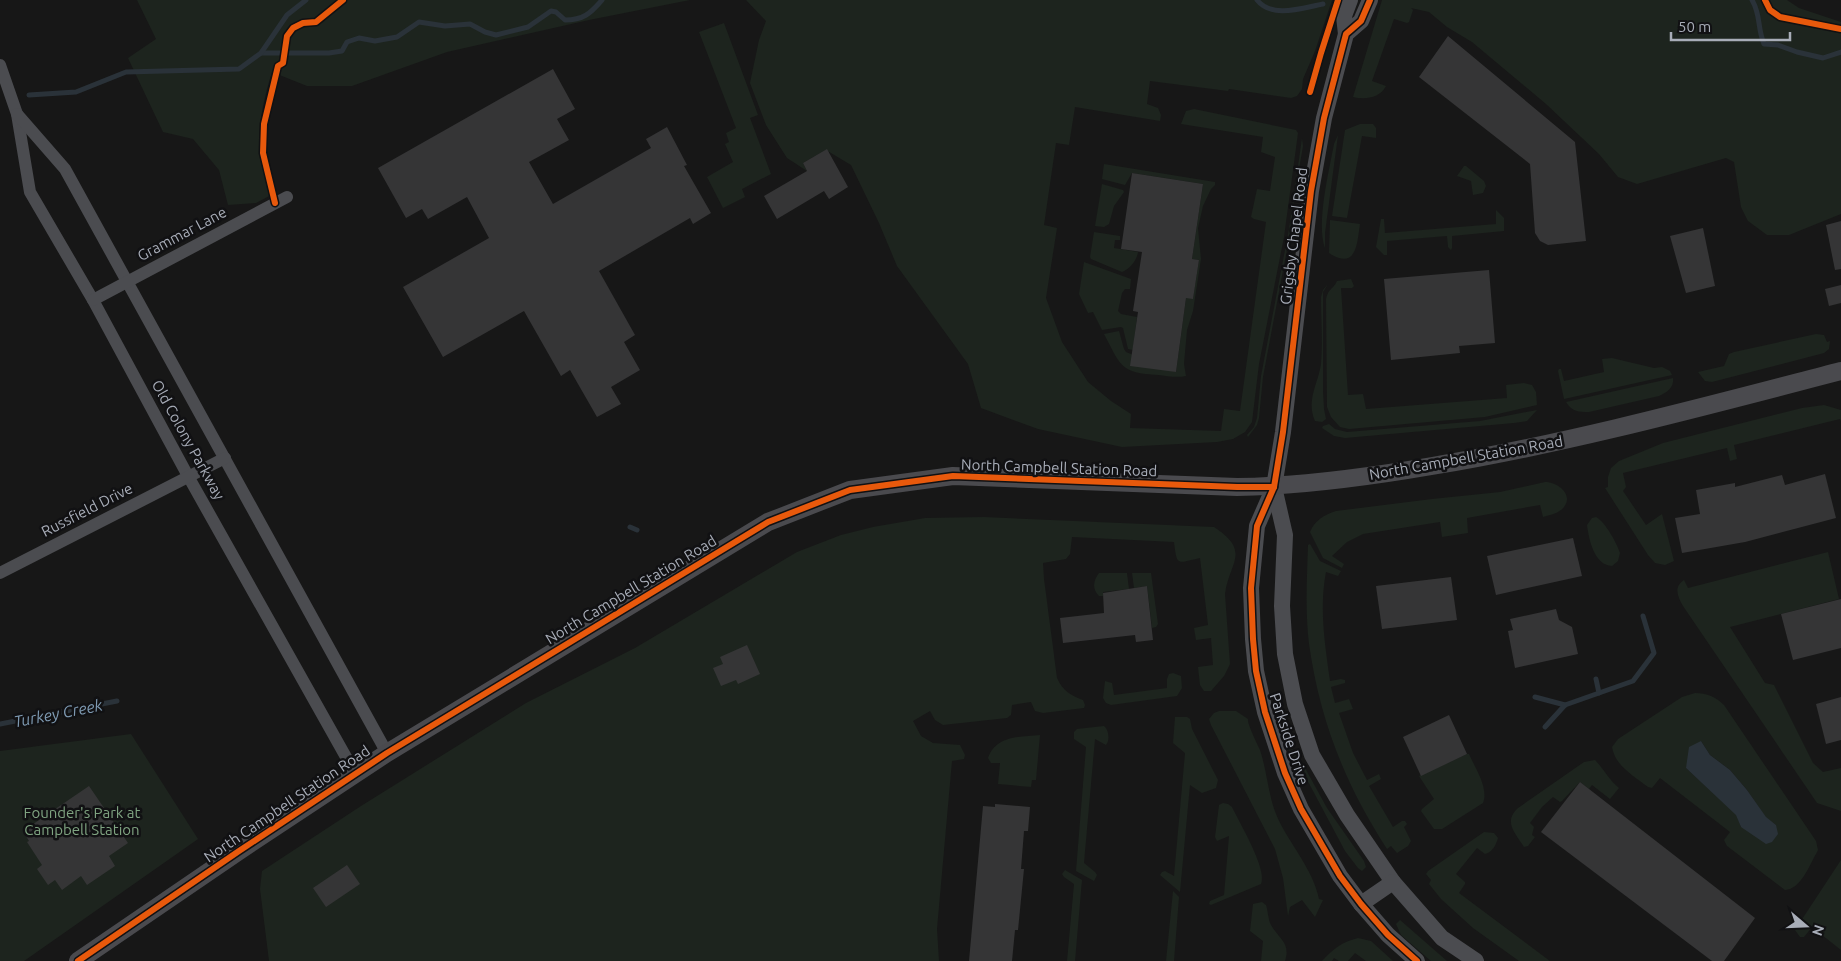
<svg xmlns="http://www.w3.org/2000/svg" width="1841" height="961" font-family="Ubuntu,sans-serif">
<rect width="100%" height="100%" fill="#171717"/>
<g fill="#1d241e" fill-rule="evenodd">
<path d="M137 0H690L589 20 447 52 352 86H307L272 72C264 97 255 135 261 161 264 172 269 183 273 194L256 203 228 205 219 170 193 139 163 132 128 58 156 39Z"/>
<path d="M746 0H1332L1315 51 1303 79 1302 89 1297 96 1291 98 1229 89 1228 91 1150 81 1147 104 1158 108 1161 115 1160 121 1075 107 1069 145 1056 143 1044 225 1057 228 1046 298 1062 342 1088 382 1111 401 1131 414 1130 428 1221 431 1224 409 1240 411 1266 222 1254 219 1251 217 1257 189 1270 191 1275 157 1261 152 1263 137 1181 124 1186 111 1194 109 1296 130 1298 133 1284 237 1259 364 1252 422 1245 432 1233 439 1217 442 1122 447 1038 429 981 408 968 364 897 266 879 223 851 165 826 150 803 163 807 171 787 158 766 125 750 83 759 40 766 21Z"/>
<path d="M1382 0H1787L1799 8 1841 22V214L1789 235H1767L1748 221 1741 207 1734 162 1726 158 1637 184 1618 177 1599 154 1546 104 1472 42 1447 27 1429 12 1411 8 1413 10 1409 22 1407 23 1394 19 1372 81 1386 86C1380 98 1365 100 1353 97Z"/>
<path d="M724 23 758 115 750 118 771 174 742 189 745 197 723 208 707 177 733 162 725 144 729 142 726 133 736 128 699 32Z"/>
<path d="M1360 124H1373L1376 128V138L1362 136 1347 218 1332 216 1345 130Z"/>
<path d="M1338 135 1325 233V248C1316 223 1329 171 1334 144Z"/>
<path d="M1302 138 1303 146 1295 192 1291 228 1263 377 1259 418 1257 425 1248 437 1247 435 1254 427 1257 418 1261 376 1289 229Z"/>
<path d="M1104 164 1215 182V185L1211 189 1203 206 1198 228 1201 259 1193 311 1187 330 1184 364 1186 376C1177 378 1167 376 1158 375 1120 373 1121 366 1104 334L1119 331 1124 349 1126 352 1176 372 1186 298H1193L1199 260 1192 259 1203 184 1132 173 1125 185 1102 179Z"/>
<path d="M1464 166H1466L1484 181 1486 186 1483 193 1473 195 1471 181 1457 176Z"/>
<path d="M1102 184 1123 190 1124 192 1114 206 1109 224 1104 227 1095 226Z"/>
<path d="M1496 210 1504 218V231L1452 236V248L1451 250 1448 247 1447 236 1387 241V255H1384L1376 247 1381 219H1384L1385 233 1496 224Z"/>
<path d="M1330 220 1360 224C1357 243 1357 271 1329 253Z"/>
<path d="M1094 232 1120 236V240H1115L1114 248 1138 252C1137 260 1130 269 1122 272L1091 259 1090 257Z"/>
<path d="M1084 262 1131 279 1130 289H1125L1122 293 1118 311 1121 314 1137 317 1133 350 1128 349 1123 328 1121 327 1102 330 1093 312 1088 313 1079 294Z"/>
<path d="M1351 279 1354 286 1352 288H1341L1348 395 1363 394 1366 409 1507 398 1506 385 1524 383 1532 385 1536 392 1537 405 1485 417 1349 429 1340 427 1331 417 1327 407 1326 300C1328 288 1333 290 1337 281Z"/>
<path d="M1328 284 1323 292V391L1324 409 1326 419 1322 422 1315 421C1306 400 1318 384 1321 364 1323 342 1321 319 1321 297L1323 290Z"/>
<path d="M1816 334 1824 335 1827 342 1830 341 1829 349 1824 353 1712 382 1705 381 1698 372 1724 366 1729 354 1734 352Z"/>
<path d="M1612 358 1654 368 1662 367 1670 371 1672 375 1564 399 1558 371 1559 369H1561L1564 381 1604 372 1602 359Z"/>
<path d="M1673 378C1674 388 1667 392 1659 396L1589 412C1579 412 1572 412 1566 402Z"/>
<path d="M1824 405 1841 410V421L1840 419 1734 445 1737 459 1730 461 1727 448 1623 473 1626 487 1623 491 1646 525 1662 514 1674 561 1665 565 1655 563 1648 555 1605 488 1608 487V477L1611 468 1619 461 1663 443 1802 408Z"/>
<path d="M1537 410 1527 421 1514 423 1345 438 1334 436 1322 428 1323 426 1329 424 1335 429 1347 432 1480 421Z"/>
<path d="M1545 482C1557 482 1574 494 1564 507 1560 513 1550 515 1543 517L1540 505 1467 518 1468 533 1442 537 1440 522 1363 534 1347 542 1332 556 1344 564 1342 568 1323 558 1310 532C1315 520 1324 515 1336 511L1432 499 1500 492Z"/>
<path d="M984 517 1214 527C1252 552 1229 562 1225 594L1230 664 1224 676 1211 691H1204L1200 685 1198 667 1213 665 1211 638 1196 640 1194 628 1208 625 1200 558C1177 563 1177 567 1174 542L1072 537 1070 554 1066 559 1043 563 1044 579 1057 678C1063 691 1070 695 1083 700L1085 705 1084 708 1043 713 1035 711 1031 702 1012 705 1011 715 1007 718 943 725 935 720 930 711 913 721 921 736 933 743 960 745 965 755 964 759 952 761 937 929 939 961H269L260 889 262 871 361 806 526 703 635 648 797 552 841 535 873 527 925 518Z"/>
<path d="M1596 517C1606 523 1616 542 1620 553L1618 561 1612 566C1594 565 1589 540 1587 525L1592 518Z"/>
<path d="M1310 544 1320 561 1341 571 1338 576 1326 572C1319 608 1325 645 1330 681L1341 679 1345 680V683L1331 687 1335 703 1349 699 1353 709 1339 713 1353 753 1367 780 1379 774 1381 779 1369 786 1393 827 1402 821H1405L1407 824 1404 827 1411 841 1408 846 1397 853 1391 846 1387 849C1345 784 1320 721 1309 644 1305 611 1307 577 1308 545Z"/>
<path d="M1828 552 1839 599 1730 627 1765 683 1774 685 1813 763 1823 772 1841 768V811L1817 803 1683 606C1678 597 1673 587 1684 580L1688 588Z"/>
<path d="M1099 573H1127L1129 589 1103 592V596H1099C1092 589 1093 581 1099 573Z"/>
<path d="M1132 573H1151L1158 624 1156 627 1152 628 1147 586 1134 588Z"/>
<path d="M1173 673 1181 676 1182 688 1177 696 1111 705 1106 703 1103 698 1105 681 1112 683 1114 695 1167 688V679L1169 674Z"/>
<path d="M1695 693C1707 693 1716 697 1724 705L1816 841 1818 850 1816 854C1809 866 1801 889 1785 890L1727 846 1724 840 1730 832 1660 778 1652 788 1648 787C1634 776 1615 766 1612 747L1618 739 1682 697ZM1701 741 1710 755 1730 770 1747 790 1766 818 1776 825 1741 827 1737 815 1686 768Z"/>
<path d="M1219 711H1236L1248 719C1247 724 1257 743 1260 750 1267 771 1268 794 1276 814 1288 843 1313 868 1319 899L1323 900 1315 917 1302 900 1290 907 1288 916 1283 878 1275 849 1211 725 1209 719 1214 713Z"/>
<path d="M1175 717H1187L1190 719 1192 729 1218 780 1216 788 1202 793 1190 785 1180 892 1160 875 1162 872 1165 871 1174 876 1185 753 1173 743Z"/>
<path d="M1279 717 1293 750 1305 768 1327 808 1364 861 1366 867 1362 871 1358 868 1345 851 1304 774 1293 758 1285 743 1277 718Z"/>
<path d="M1104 726C1109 730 1110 740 1106 745L1095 739 1084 863 1095 872 1097 875 1094 881 1076 871 1086 747 1074 739V732L1077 729Z"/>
<path d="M131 734 198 839 24 961H0V751Z"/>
<path d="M1040 735 1036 780H1032L1031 787 998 784 1000 763H991L988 758C996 735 1020 737 1040 735Z"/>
<path d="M1467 754H1469C1475 768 1489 788 1483 803L1442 829H1434L1421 811 1422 809 1434 799 1419 776Z"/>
<path d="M1595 760C1604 769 1609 780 1619 788L1610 799 1592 785 1589 789 1580 782 1562 801 1560 802 1553 797 1542 807 1530 823 1534 827 1532 835 1535 837 1528 846 1524 847C1515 833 1503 822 1518 808L1584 762Z"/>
<path d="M1223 803 1228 804 1232 807C1239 822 1268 870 1261 884L1211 905 1209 904 1210 901 1224 895 1229 836 1217 841 1215 837 1219 805Z"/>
<path d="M1484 832 1494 833 1498 838C1496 845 1492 853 1485 854L1477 848 1456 874 1465 882V884L1459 893 1550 961H1519L1473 928 1441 899 1429 884 1431 880 1426 874 1428 871Z"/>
<path d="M1841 860V950L1812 927 1804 937H1800L1795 930Z"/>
<path d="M1065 870 1082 880 1075 961H1067L1074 884 1064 877 1062 874Z"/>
<path d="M1173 891 1179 897 1174 961H1166Z"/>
<path d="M1262 902 1266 905C1268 911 1268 919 1271 925 1279 939 1291 943 1285 961H1261L1263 941 1250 931 1253 904Z"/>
<path d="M1400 920 1447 961H1431L1401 935 1396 924Z"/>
<path d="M1358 938 1371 941 1393 961H1366L1355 953 1348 961H1339L1334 958 1332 961H1322C1333 949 1342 942 1358 938Z"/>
</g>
<path fill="#2a3239" d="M1701 741 1710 755 1730 770 1747 790 1766 817 1776 825 1778 834 1772 842 1766 844 1741 827 1736 815 1686 768 1689 747Z"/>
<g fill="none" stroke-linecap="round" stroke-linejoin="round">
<g stroke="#2a3239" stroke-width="5">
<path d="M1257 0C1272 19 1302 8 1323 4"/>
<path d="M1752 0C1761 15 1757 27 1764 44L1778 45 1797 52 1823 58 1841 52"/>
<path d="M261 53H329L342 51 347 42 359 38 375 41 397 37 419 22 445 26 470 24 485 32 496 35 528 27 551 11 556 12 565 20C583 20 590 14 602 0"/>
<path d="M29 95 76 92 126 72 239 69 261 53 287 15 306 0"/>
<path d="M630 527 637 530"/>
<path d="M1596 679 1599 693"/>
<path d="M1535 697 1565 705"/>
<path d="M0 724 117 701"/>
<path d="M1545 727 1565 705 1633 681 1654 653 1643 616"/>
</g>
</g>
<g fill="#353536">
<path d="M1448 36 1575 142 1586 241 1548 245 1540 241 1535 233 1530 164 1419 77Z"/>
<path d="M553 69 575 109 557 119 569 140 529 162 553 204 651 148 646 139 667 127 687 165 684 166 711 213 693 224 690 218 599 271 635 335 624 342 640 370 611 387 621 404 597 417 570 370 561 376 524 311 443 357 403 287 489 238 467 197 428 219 422 209 406 218 378 168Z"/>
<path d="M827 149 848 187 829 199 824 191 777 219 764 196 807 171 803 163Z"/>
<path d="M1132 173 1203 184 1192 259 1199 260 1193 299 1186 298 1176 372 1130 366 1138 312 1133 311 1142 252 1121 249Z"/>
<path d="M1841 221V269L1835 270 1826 225Z"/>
<path d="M1703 228 1715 286 1686 293 1670 236Z"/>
<path d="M1489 270 1495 343 1459 346 1460 353 1391 360 1384 279Z"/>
<path d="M1841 285V303L1829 306 1825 289Z"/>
<path d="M1825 474 1836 518 1745 542 1682 553 1675 518 1700 514 1696 490 1735 483V487L1782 475 1785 485Z"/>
<path d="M1573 538 1582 576 1496 595 1487 556Z"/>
<path d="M1451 577 1457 620 1382 629 1376 586Z"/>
<path d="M1147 586 1153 640 1136 642 1135 635 1063 643 1060 618 1104 613 1103 593Z"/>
<path d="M1841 599V648L1793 660 1781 614Z"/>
<path d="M1556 609 1559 620 1572 627 1578 654 1515 668 1508 631 1513 630 1510 619Z"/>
<path d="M747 645 760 674 738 684 736 680 721 686 713 668 723 664 720 657Z"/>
<path d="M1841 697V740L1826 744 1816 704Z"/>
<path d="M1449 715 1467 754 1421 776 1403 737Z"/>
<path d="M1580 782 1755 918 1724 961H1712L1541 832Z"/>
<path d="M89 786 128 843 109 856 115 866 87 885 81 876 62 890 55 880 48 885 37 869 42 865 27 842 29 841 23 831Z"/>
<path d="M995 804 1030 807 1028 831H1024L1021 869H1024L1018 930H1015L1012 961H969L983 806 995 807Z"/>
<path d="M347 865 360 884 326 907 313 888Z"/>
</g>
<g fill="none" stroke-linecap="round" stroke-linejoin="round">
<g stroke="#4b4c50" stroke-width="12">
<path d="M0 65 17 114 30 192 93 300 188 476 355 773"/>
<path d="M17 114 65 169 387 753"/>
<path d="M93 300 287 197"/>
<path d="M0 573 225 458"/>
</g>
<g stroke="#4b4c50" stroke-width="16">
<path d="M1370 0 1361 21 1346 34 1324 118 1311 191 1283 432 1274 487 1257 526 1251 588 1253 639 1256 671 1265 712 1285 773 1301 809 1340 876 1361 904 1388 935 1417 961"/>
<path d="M1346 34 1344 16 1350 0"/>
<path d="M1274 487 1285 535 1282 606 1285 654 1295 704 1312 755 1347 815 1393 882 1442 938 1476 961"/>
<path d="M1361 904 1393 882"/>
</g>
<path stroke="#4a4a4e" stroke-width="18" d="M78 961 239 851 387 753 768 522 850 490 953 476 1237 487C1303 486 1368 477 1432 466 1570 443 1706 406 1841 371"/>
<g stroke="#111113" stroke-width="9">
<g id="cycleway">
<path d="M1370 0 1361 21 1346 34 1324 118 1311 191 1283 432 1274 487 1257 526 1251 588 1253 639 1256 671 1265 712 1285 773 1301 809 1340 876 1361 904 1388 935 1417 961"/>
<path d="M1765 0 1770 10 1780 17 1841 29"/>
<path d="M1310 92 1321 53 1338 0"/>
<path d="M275 203 263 153 264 124 278 66 283 63 287 36 293 28 303 23 316 22 343 0"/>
<path d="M78 961 239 851 387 753 768 522 850 490 953 476 1237 487H1274"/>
</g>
</g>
<use href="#cycleway" stroke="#e8590c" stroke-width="6"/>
</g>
<g text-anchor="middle" stroke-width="5" stroke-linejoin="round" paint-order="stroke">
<g font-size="15" fill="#a8adb8" stroke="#111113">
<text transform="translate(182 234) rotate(-28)" y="5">Grammar Lane</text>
<text transform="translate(1294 236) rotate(-83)" y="5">Grigsby Chapel Road</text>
<text transform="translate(188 440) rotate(61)" y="5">Old Colony Parkway</text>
<text transform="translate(1466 458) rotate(-10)" y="5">North Campbell Station Road</text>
<text transform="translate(1059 468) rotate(2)" y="5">North Campbell Station Road</text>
<text transform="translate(87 510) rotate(-27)" y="5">Russfield Drive</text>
<text transform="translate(631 590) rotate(-31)" y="5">North Campbell Station Road</text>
<text transform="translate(1289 739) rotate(72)" y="5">Parkside Drive</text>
<text transform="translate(287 804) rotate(-34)" y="5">North Campbell Station Road</text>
</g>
<g font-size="15" fill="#7fa381" stroke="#111113">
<text x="82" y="818">Founder's Park at<tspan x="82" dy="17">Campbell Station</tspan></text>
</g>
<g font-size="16" font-style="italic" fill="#7f9bb3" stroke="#111113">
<text transform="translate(58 713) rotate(-11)" y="6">Turkey Creek</text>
</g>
</g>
<g transform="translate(1806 926) rotate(109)" stroke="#111113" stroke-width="4" paint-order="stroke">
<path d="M0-4L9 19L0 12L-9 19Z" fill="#a8adb8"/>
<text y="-8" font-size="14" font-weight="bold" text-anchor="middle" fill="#a8adb8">N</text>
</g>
<path d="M1671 32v8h119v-8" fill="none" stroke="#a8adb8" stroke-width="2.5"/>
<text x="1678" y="32" font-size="15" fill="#a8adb8" stroke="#111113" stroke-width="4" paint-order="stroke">50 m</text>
</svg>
